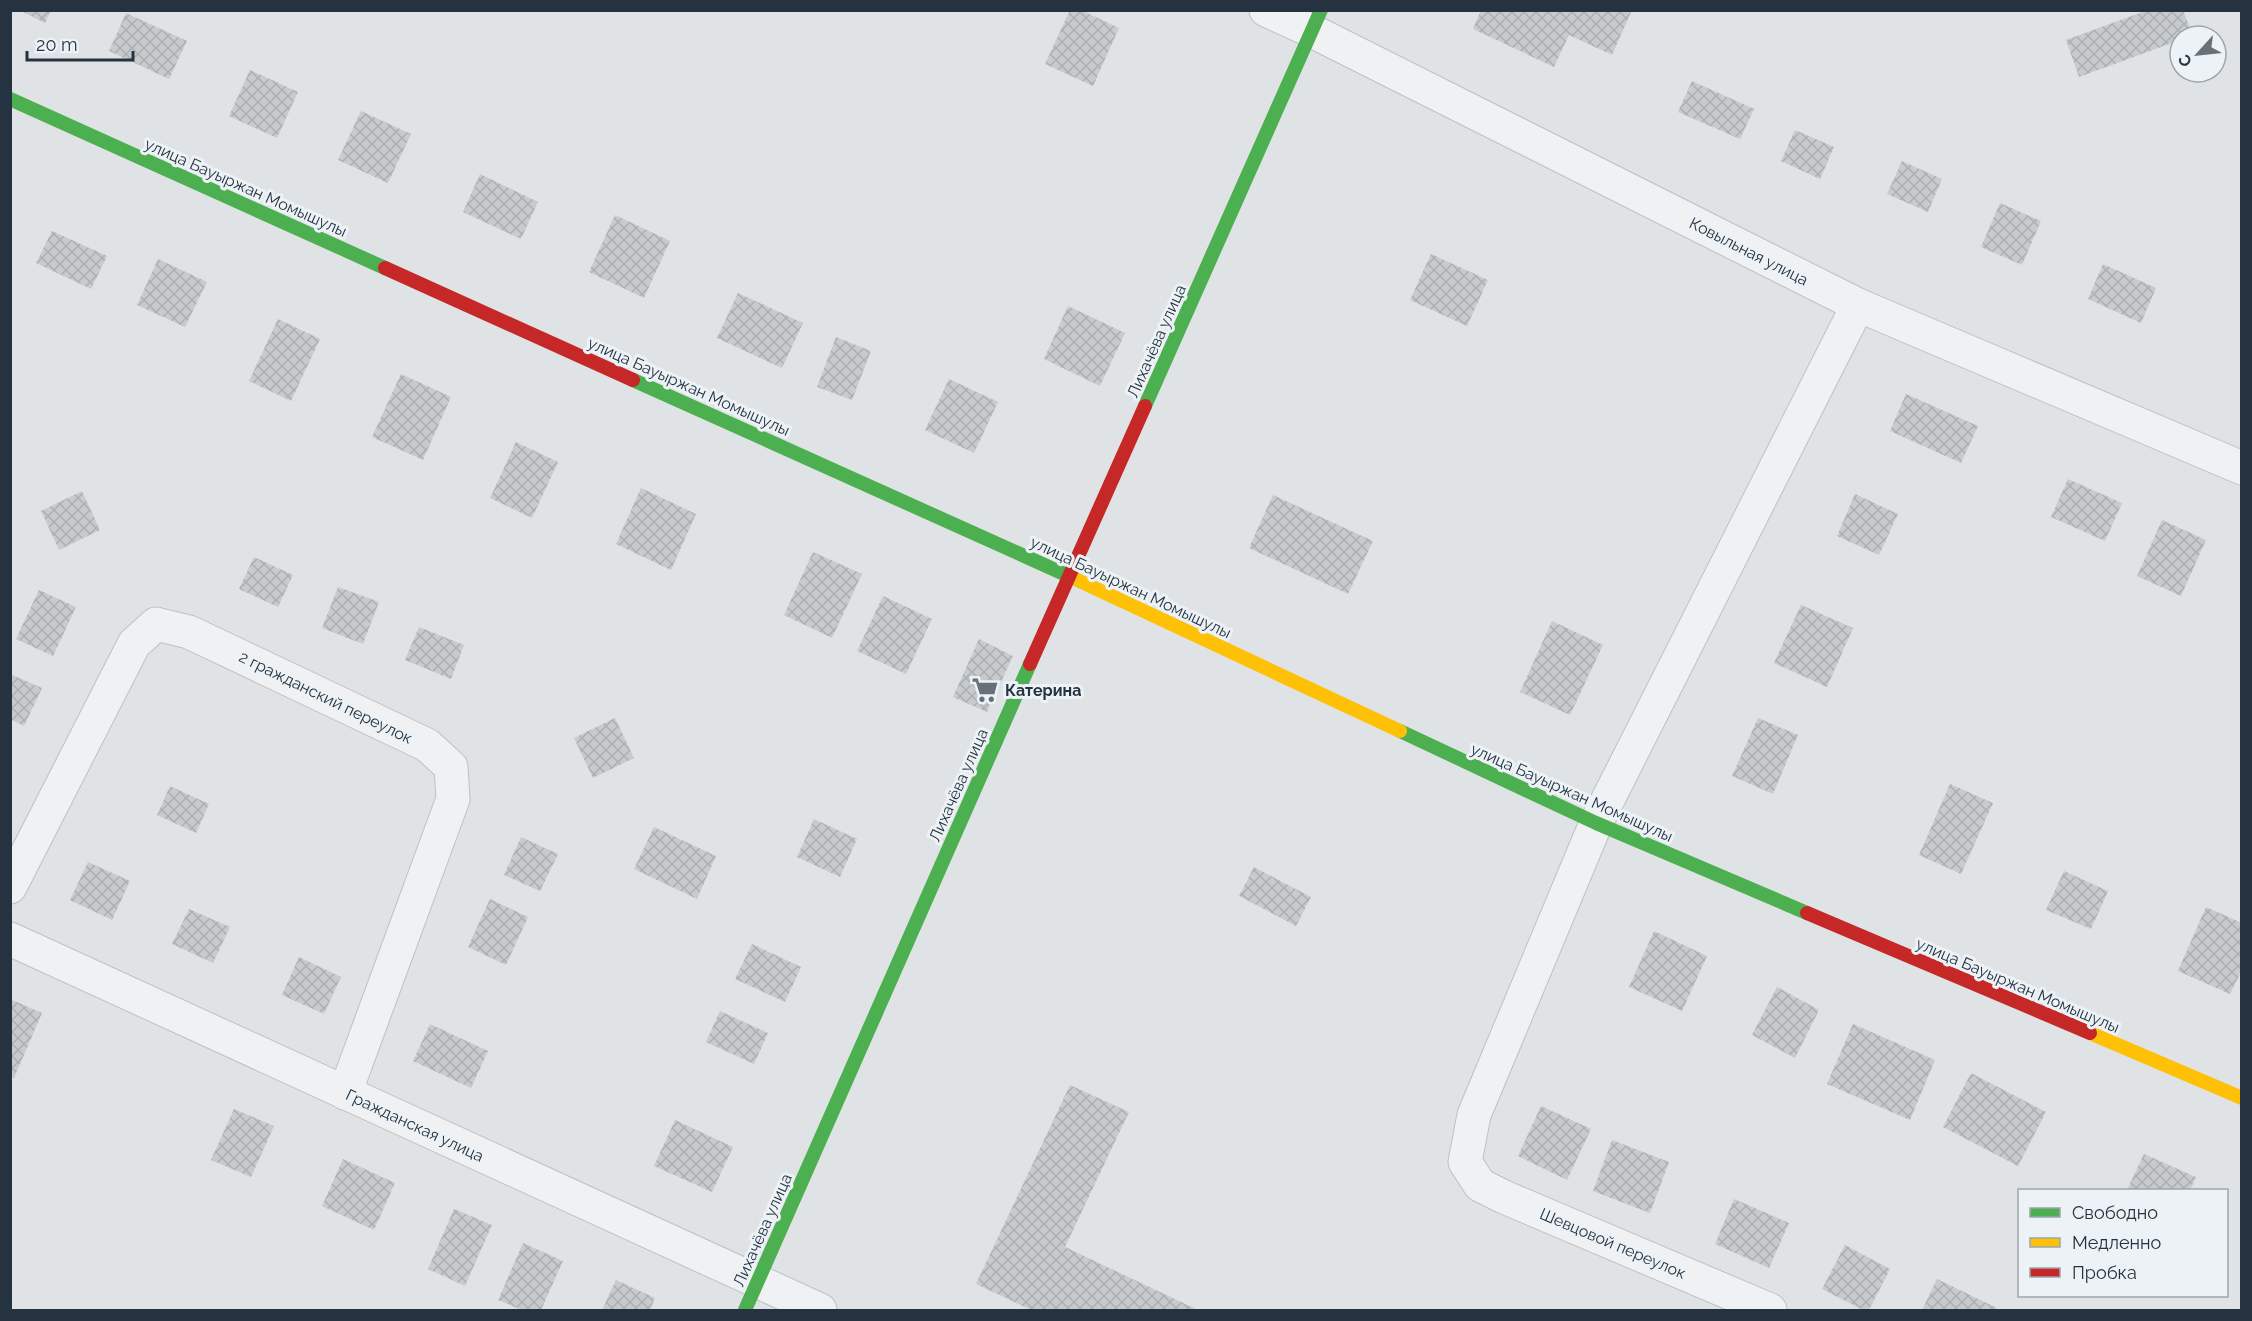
<svg xmlns="http://www.w3.org/2000/svg" width="2252" height="1321" font-family="Raleway,sans-serif">
<defs>
<pattern id="building-cross-hatch" width="8" height="8" patternUnits="userSpaceOnUse" patternTransform="scale(1.5)"><rect width="8" height="8" fill="#c8cbce"/><path d="M0 0l8 8M0 8l8-8" fill="none" stroke="#acafb2"/></pattern>
</defs>
<rect width="100%" height="100%" fill="#e0e3e5"/>
<g fill="url(#building-cross-hatch)">
<path d="M19 10H51L45 23Z"/>
<path d="M1070 10H1081L1119 28 1093 86 1045 64Z"/>
<path d="M1481 10H1632L1612 55 1569 35 1554 67 1473 29Z"/>
<path d="M2148 10H2183L2193 36H2180V40L2079 77 2066 40Z"/>
<path d="M126 13 187 41 169 79 109 51Z"/>
<path d="M250 70 298 92 277 138 229 116Z"/>
<path d="M1692 81 1754 109 1740 139 1678 112Z"/>
<path d="M361 111 411 134 388 183 338 160Z"/>
<path d="M1795 130 1834 147 1820 179 1781 161Z"/>
<path d="M1902 161 1942 179 1928 212 1887 194Z"/>
<path d="M480 174 538 202 521 239 463 212Z"/>
<path d="M2000 203 2041 221 2022 265 1981 247Z"/>
<path d="M615 215 670 241 644 298 589 272Z"/>
<path d="M52 231 107 256 91 289 36 263Z"/>
<path d="M1431 254 1488 280 1467 326 1410 300Z"/>
<path d="M158 259 207 282 185 327 137 305Z"/>
<path d="M2103 264 2156 288 2141 323 2088 299Z"/>
<path d="M738 293 803 323 782 368 717 338Z"/>
<path d="M1068 306 1125 333 1100 386 1044 359Z"/>
<path d="M278 319 320 339 291 401 249 381Z"/>
<path d="M836 337 871 351 852 400 817 387Z"/>
<path d="M401 374 451 397 423 460 372 437Z"/>
<path d="M949 379 998 402 974 453 925 430Z"/>
<path d="M1906 394 1978 426 1961 463 1890 431Z"/>
<path d="M516 442 558 462 532 518 490 498Z"/>
<path d="M2068 479 2122 503 2105 541 2051 517Z"/>
<path d="M641 488 696 514 671 570 616 544Z"/>
<path d="M82 491 100 530 59 550 41 511Z"/>
<path d="M1855 494 1898 514 1879 555 1837 536Z"/>
<path d="M1273 495 1373 541 1348 594 1249 548Z"/>
<path d="M2162 520 2206 540 2181 596 2137 576Z"/>
<path d="M813 552 862 574 832 638 784 615Z"/>
<path d="M254 557 293 575 278 607 239 589Z"/>
<path d="M338 587 379 602 363 644 322 628Z"/>
<path d="M39 590 76 607 53 656 16 639Z"/>
<path d="M883 596 932 619 906 674 857 651Z"/>
<path d="M1801 605 1853 628 1827 687 1774 663Z"/>
<path d="M1552 621 1603 645 1570 715 1520 692Z"/>
<path d="M419 627 464 645 451 679 405 660Z"/>
<path d="M979 639 1013 656 987 712 953 697Z"/>
<path d="M10 674 42 688 24 726 10 719Z"/>
<path d="M615 718 634 758 593 778 574 738Z"/>
<path d="M1758 718 1798 735 1773 794 1732 776Z"/>
<path d="M1950 784 1993 803 1961 874 1919 855Z"/>
<path d="M170 786 209 804 196 833 157 815Z"/>
<path d="M814 819 857 839 840 877 797 857Z"/>
<path d="M654 827 716 856 697 899 634 869Z"/>
<path d="M521 837 558 854 540 891 504 875Z"/>
<path d="M88 862 130 881 112 920 70 900Z"/>
<path d="M1254 867 1311 897 1296 926 1239 896Z"/>
<path d="M2064 871 2108 891 2091 929 2046 910Z"/>
<path d="M490 899 528 917 506 965 468 947Z"/>
<path d="M2206 907 2242 923V970L2230 994 2178 971Z"/>
<path d="M189 909 230 927 213 963 172 944Z"/>
<path d="M1654 931 1707 956 1682 1011 1629 987Z"/>
<path d="M752 944 801 967 785 1002 735 979Z"/>
<path d="M299 957 341 977 324 1014 282 995Z"/>
<path d="M1777 987 1819 1010 1795 1058 1752 1035Z"/>
<path d="M10 999 42 1013 14 1078 10 1076Z"/>
<path d="M720 1011 768 1033 754 1064 706 1042Z"/>
<path d="M430 1024 488 1051 471 1088 413 1061Z"/>
<path d="M1853 1024 1935 1060 1910 1120 1827 1084Z"/>
<path d="M1971 1073 2046 1112 2018 1166 1943 1127Z"/>
<path d="M1070 1085 1129 1112 1065 1247 1198 1310H1031L976 1284Z"/>
<path d="M1541 1106 1591 1129 1567 1180 1518 1156Z"/>
<path d="M234 1109 274 1126 251 1177 211 1160Z"/>
<path d="M675 1120 733 1147 712 1192 654 1166Z"/>
<path d="M1612 1140 1669 1162 1650 1213 1593 1191Z"/>
<path d="M2144 1154 2196 1177 2190 1190H2127Z"/>
<path d="M343 1159 395 1183 374 1230 322 1206Z"/>
<path d="M1734 1199 1789 1223 1769 1268 1715 1244Z"/>
<path d="M454 1209 492 1225 465 1286 428 1269Z"/>
<path d="M523 1243 563 1261 541 1310H522L498 1300Z"/>
<path d="M1845 1245 1890 1269 1869 1310H1863L1822 1289Z"/>
<path d="M1937 1279 1997 1308 1995 1310H1922Z"/>
<path d="M616 1280 655 1298 650 1310H602Z"/>
</g>
<g fill="none" stroke-linecap="round" stroke-linejoin="round">
<g stroke="#bec1c3" stroke-width="35">
<g id="street">
<path d="M1266 10 1312 31 1858 305 2242 468"/>
<path d="M10 887 134 644 156 624 189 632 427 745 451 767 453 799 345 1093"/>
<path d="M10 939 820 1310"/>
<path d="M1770 1310 1504 1197 1480 1185 1465 1162 1474 1115 1596 823 1858 305"/>
</g>
</g>
<use href="#street" stroke="#eff1f2" stroke-width="33"/>
<g stroke="#4caf50" stroke-width="14">
<path d="M10 99 385 268"/>
<path d="M633 380 1071 577"/>
<path d="M1145 406 1321 10"/>
<path d="M1400 731 1596 823 1807 913"/>
<path d="M745 1310 1030 664"/>
</g>
<g stroke="#ffc107" stroke-width="14">
<path d="M1071 577 1400 731"/>
<path d="M2090 1033 2242 1098"/>
</g>
<g stroke="#c62828" stroke-width="14">
<path d="M385 268 633 380"/>
<path d="M1030 664 1145 406"/>
<path d="M1807 913 2090 1033"/>
</g>
</g>
<defs>
<g id="supermarket-bare" transform="scale(2.07)"><path d="M-6-5.5h2.5l.6 2H6L4.5 2H-2.5L-4.4-4H-6ZM-1.5 3.2a1.3 1.3 0 1 0 .1 0ZM3 3.2a1.3 1.3 0 1 0 .1 0Z" fill="#66717a" stroke="#ecf2f6" stroke-width="2.5" paint-order="stroke"/></g>
</defs>
<g fill-rule="evenodd">
<use href="#supermarket-bare" x="985" y="690"/>
</g>
<g text-anchor="middle" stroke-width="6" stroke-linejoin="round" paint-order="stroke">
<g font-size="16" fill="#253340" stroke="#ecf2f6">
<text transform="translate(246 187) rotate(24)" y="6">улица Бауыржан Момышулы</text>
<text transform="translate(1749 251) rotate(27)" y="6">Ковыльная улица</text>
<text transform="translate(1156 341) rotate(-66)" y="6">Лихачёва улица</text>
<text transform="translate(689 386) rotate(24)" y="6">улица Бауыржан Момышулы</text>
<text transform="translate(1131 587) rotate(25)" y="6">улица Бауыржан Момышулы</text>
<text transform="translate(326 697) rotate(26)" y="6">2 гражданский переулок</text>
<text transform="translate(958 785) rotate(-66)" y="6">Лихачёва улица</text>
<text transform="translate(1572 792) rotate(24)" y="6">улица Бауыржан Момышулы</text>
<text transform="translate(2018 985) rotate(23)" y="6">улица Бауыржан Момышулы</text>
<text transform="translate(415 1125) rotate(25)" y="6">Гражданская улица</text>
<text transform="translate(762 1230) rotate(-66)" y="6">Лихачёва улица</text>
<text transform="translate(1613 1243) rotate(23)" y="6">Шевцовой переулок</text>
</g>
<g font-size="16" font-weight="bold" fill="#253340" stroke="#ecf2f6" text-anchor="start">
<text x="1005" y="696">Катерина</text>
</g>
</g>
<rect width="2252" height="1321" fill="none" stroke="#253340" stroke-width="24"/>
<rect x="2018" y="1189" width="210" height="108" fill="#ecf2f6" stroke="#9ca6ad" stroke-width="1.5"/>
<rect x="2030" y="1208" width="30" height="9" fill="#4caf50" stroke="#9ca6ad" stroke-width="1.5"/>
<text x="2072" y="1219" font-size="18" fill="#253340">Свободно</text>
<rect x="2030" y="1238" width="30" height="9" fill="#ffc107" stroke="#9ca6ad" stroke-width="1.5"/>
<text x="2072" y="1249" font-size="18" fill="#253340">Медленно</text>
<rect x="2030" y="1268" width="30" height="9" fill="#c62828" stroke="#9ca6ad" stroke-width="1.5"/>
<text x="2072" y="1279" font-size="18" fill="#253340">Пробка</text>
<g transform="translate(2198 54) rotate(243)"><circle r="28" fill="#ecf2f6" stroke="#9ca6ad" stroke-width="1.5"/>
<path d="M0-4.5L10 22L0 15L-10 22Z" fill="#66717a"/>
<text y="-9" font-size="16" font-weight="bold" text-anchor="middle" fill="#253340">С</text>
</g>
<path d="M27 51v9h106v-9" fill="none" stroke="#253340" stroke-width="3"/>
<text x="36" y="51" font-size="18" fill="#253340" stroke="#ecf2f6" stroke-width="4.5" paint-order="stroke">20 m</text>
</svg>
